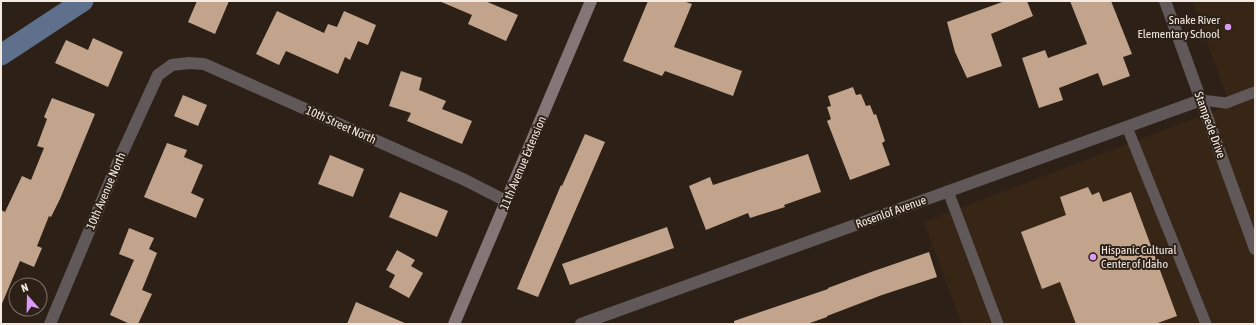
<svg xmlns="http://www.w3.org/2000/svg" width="1256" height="325" font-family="'Asap Condensed',sans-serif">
<rect width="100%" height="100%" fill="#2d2117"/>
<path fill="#372616" d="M1192 1H1255V324H962L924 222 1230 105Z"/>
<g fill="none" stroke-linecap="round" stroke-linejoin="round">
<path stroke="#5e708c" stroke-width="21" d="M1 55 83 1"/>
</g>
<g fill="#c2a48c">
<path d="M197 1H229L215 34 188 22Z"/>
<path d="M439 1H485L518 15 506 41 468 24 472 15Z"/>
<path d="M648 1H683L692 4 674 47 742 71 733 96 665 71 662 76 623 61Z"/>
<path d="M1005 1H1027L1033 16 991 34 1002 66 967 78 955 52 947 22Z"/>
<path d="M1070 1H1111L1132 54 1123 57 1130 76 1103 86 1098 73 1059 88 1063 100 1039 108 1022 58 1045 50 1048 58 1087 44Z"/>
<path d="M277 11 324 33 328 24 337 27 344 11 376 25 368 45 358 41 350 60 345 57 338 74 286 51 279 65 256 54Z"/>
<path d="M93 38 123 52 108 87 55 63 66 40 88 50Z"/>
<path d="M401 71 422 78 419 90 446 101 442 109 472 121 462 144 407 121 411 113 389 106Z"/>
<path d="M853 87 856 95 861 94 866 106 870 105 874 115 876 114 885 141 882 143 890 165 850 180 827 121 831 119 827 107 831 106 828 96Z"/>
<path d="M183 95 207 105 198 126 174 116Z"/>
<path d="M52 98 95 114 60 199 51 217 49 216 37 246 42 248 34 267 20 261 1 306V210L5 212 22 176 31 180 44 148 37 146 47 119 44 117Z"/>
<path d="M585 134 605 142 538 297 517 289 561 185 562 186Z"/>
<path d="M167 143 187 150 184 157 203 165 191 193 204 199 196 218 144 197Z"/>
<path d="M808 154 821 192 784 205 785 207 750 218 748 213 706 230 689 186 710 177 713 185Z"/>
<path d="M330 155 364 169 353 197 318 184Z"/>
<path d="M1088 187 1092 195 1099 192 1103 202 1131 192 1177 316 1155 324H1076L1060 282 1042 289 1021 232 1066 215 1060 197Z"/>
<path d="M400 192 448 211 437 237 389 217Z"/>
<path d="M667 227 674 248 570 285 562 264Z"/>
<path d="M129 228 154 238 149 249 157 253 142 290 152 294 138 324H130L110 315 134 260 119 254Z"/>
<path d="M397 250 415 260 411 266 423 273 409 298 389 287 395 275 386 270Z"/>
<path d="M929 252 937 277 882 295 827 316V317L807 324H734V321L828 289V288L871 272Z"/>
<path d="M356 302 407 324H347Z"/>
</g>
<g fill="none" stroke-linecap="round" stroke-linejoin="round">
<g stroke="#615859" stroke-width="11">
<path d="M1201 100 1226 103 1255 92"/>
<path d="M1127 127 1206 324"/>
<path d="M948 191 998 324"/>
</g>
<g stroke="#615859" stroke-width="12">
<path d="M1165 1 1255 249"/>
<path d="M50 324 119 160 158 75 172 65 189 63 204 64 465 180 506 201"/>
<path d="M581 324 1201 100"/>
</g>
<path stroke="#847677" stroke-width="12" d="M454 324 591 1"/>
</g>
<g fill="#da9af6" stroke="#2d2117" stroke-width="1.5">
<circle cx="1228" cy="27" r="4"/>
<circle cx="1093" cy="257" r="4"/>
</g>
<g text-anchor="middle" stroke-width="4" stroke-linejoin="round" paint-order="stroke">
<g font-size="12" fill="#f3eae3" stroke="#2d2117" text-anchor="end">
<text x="1220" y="24">Snake River<tspan x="1220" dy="14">Elementary School</tspan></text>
<text x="1101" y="254" text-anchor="start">Hispanic Cultural<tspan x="1101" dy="14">Center of Idaho</tspan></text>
</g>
<g font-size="12" fill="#f3eae3" stroke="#2d2117">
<text transform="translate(341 125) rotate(24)" y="4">10th Street North</text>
<text transform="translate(1210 125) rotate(70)" y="4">Stampede Drive</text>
<text transform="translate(523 163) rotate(-67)" y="4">11th Avenue Extension</text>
<text transform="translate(106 191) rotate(-67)" y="4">10th Avenue North</text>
<text transform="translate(891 212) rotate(-20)" y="4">Rosenlof Avenue</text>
</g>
</g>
<rect width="1256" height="325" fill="none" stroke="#f3eae3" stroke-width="4"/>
<g transform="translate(28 297) rotate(340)"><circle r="19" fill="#2d2117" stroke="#7c7169"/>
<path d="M0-3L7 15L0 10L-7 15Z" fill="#da9af6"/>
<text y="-6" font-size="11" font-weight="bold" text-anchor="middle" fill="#f3eae3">N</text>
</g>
</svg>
